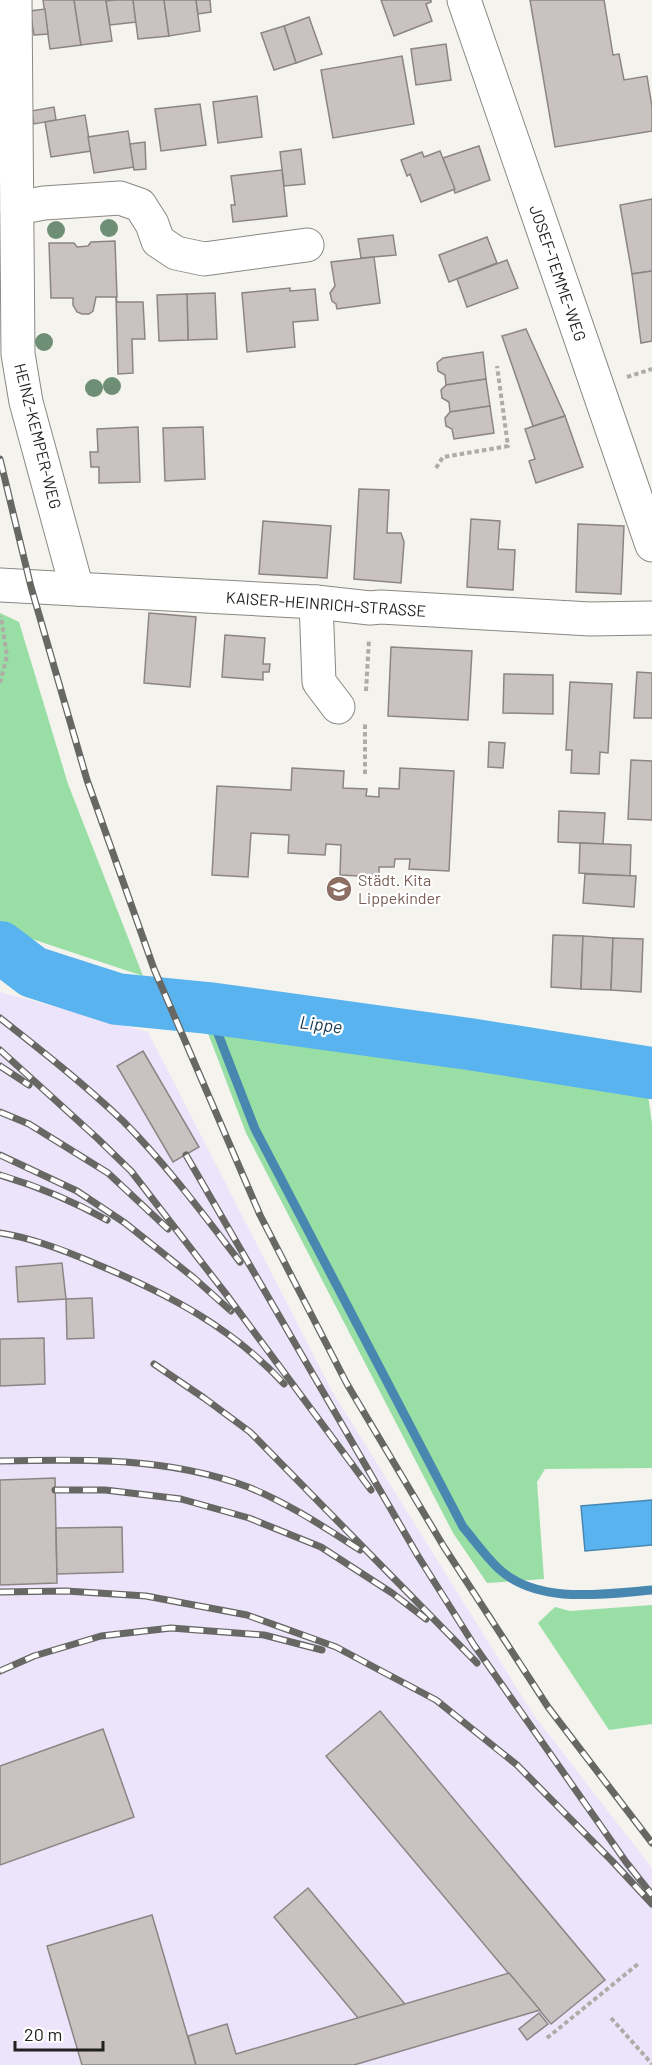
<svg xmlns="http://www.w3.org/2000/svg" width="652" height="2065" font-family="Barlow,sans-serif">
<rect width="100%" height="100%" fill="#f4f3ed"/>
<path fill="#ece4fa" d="M0 992 148 1032 332 1391 533 1714 652 1868V2065H0Z"/>
<g fill="#99dfa5">
<path d="M0 613 19 622 68 784 143 976 32 939 0 921Z"/>
<path d="M206 1028 248 1029 648 1095 652 1124V1468L545 1469 537 1482 544 1579 487 1583 453 1533 246 1133Z"/>
<path d="M652 1605V1724L609 1730 538 1623 555 1607 570 1611Z"/>
</g>
<path fill="#59b3ee" stroke="#4887b0" stroke-width="1.5" d="M652 1500V1545L585 1551 581 1506Z"/>
<g fill="none" stroke-linecap="round" stroke-linejoin="round">
<path stroke="#4887b0" stroke-width="9" d="M208 1008 255 1129 463 1527C475 1541 486 1557 499 1569 538 1605 604 1594 652 1590"/>
<path stroke="#59b3ee" stroke-width="52" d="M0 947 33 972 117 999 208 1008 469 1044 652 1073"/>
</g>
<g fill="#c9c2c1" stroke="#8c8585" stroke-width="1.5">
<path d="M43 0H74L81 45 50 49Z"/>
<path d="M74 0H106L112 41 81 45Z"/>
<path d="M115 0H133L136 22 110 25 106 1Z"/>
<path d="M133 0H164L169 36 138 39Z"/>
<path d="M164 0H196L200 31 169 36Z"/>
<path d="M196 0H210L211 12 198 14Z"/>
<path d="M381 0H431V2L426 4 432 21 394 36Z"/>
<path d="M530 0H604L613 55 619 54 624 80 647 76 652 107V131L555 147Z"/>
<path d="M45 9 48 34 34 35 30 11Z"/>
<path d="M309 17 322 54 296 63 284 26Z"/>
<path d="M284 26 296 63 274 70 261 33Z"/>
<path d="M446 44 451 80 416 85 411 49Z"/>
<path d="M402 56 414 124 333 138 321 70Z"/>
<path d="M257 96 262 137 218 143 213 102Z"/>
<path d="M200 104 206 145 161 151 155 109Z"/>
<path d="M54 107 56 120 34 124 31 111Z"/>
<path d="M85 115 91 151 51 157 45 122Z"/>
<path d="M128 131 134 167 94 173 88 137Z"/>
<path d="M145 142 146 169 134 170 130 144Z"/>
<path d="M479 146 490 180 455 193 443 158Z"/>
<path d="M301 149 305 184 284 186 280 152Z"/>
<path d="M440 151 455 189 421 202 410 174 407 176 401 160 422 152 424 157Z"/>
<path d="M282 170 287 216 233 222 231 205H235L231 176Z"/>
<path d="M652 199V271L632 274 620 205Z"/>
<path d="M393 235 396 255 361 258 358 239Z"/>
<path d="M487 237 497 263 449 282 439 255Z"/>
<path d="M115 241 117 297H96L93 311 89 314H82L77 312 73 305V298H51L49 243H74L77 247 88 246 91 242Z"/>
<path d="M374 257 380 303 337 309 336 304 332 301 330 293 335 286 331 262Z"/>
<path d="M507 260 518 288 467 307 457 279Z"/>
<path d="M652 271V341L641 343 632 274Z"/>
<path d="M290 288V291L315 289 318 320 293 322 295 347 247 352 242 293Z"/>
<path d="M215 293 217 339 188 340 187 294Z"/>
<path d="M187 294 188 340 159 341 157 295Z"/>
<path d="M116 297 117 302H143L145 339H132L133 373 118 374Z"/>
<path d="M526 329 565 416 533 426 502 336Z"/>
<path d="M483 352 486 379 446 385 445 375 438 371 437 363 443 358Z"/>
<path d="M486 379 490 406 450 412 449 402 442 398 441 390 446 385Z"/>
<path d="M490 406 494 433 454 439 452 429 446 426 445 418 450 412Z"/>
<path d="M565 416 583 467 536 483 529 461 535 459 525 429Z"/>
<path d="M138 427 140 482 99 483V467H91L90 452H98L97 429Z"/>
<path d="M203 427 205 479 165 481 163 428Z"/>
<path d="M359 489 389 490 387 533H401L404 542 401 583 354 579Z"/>
<path d="M471 519 500 521 498 549 515 550 513 590 467 587Z"/>
<path d="M263 521 331 526 327 578 259 574Z"/>
<path d="M578 524 624 526 621 594 576 592Z"/>
<path d="M149 613 196 617 190 687 144 683Z"/>
<path d="M225 635 265 638 263 664H270L269 672H263V680L222 677Z"/>
<path d="M391 647 472 651 468 720 388 716Z"/>
<path d="M637 672 652 673V718H634Z"/>
<path d="M504 674 553 675V714L503 713Z"/>
<path d="M570 682 612 684 608 753 600 752 599 774 571 773 572 750H566Z"/>
<path d="M489 742 505 743 503 768 488 767Z"/>
<path d="M631 760 652 761V820L628 819Z"/>
<path d="M292 768 344 771 343 788 367 789 366 796 379 797V788L399 789 400 768 454 771 449 871 409 869 410 859H395L394 867H379V877L340 875 341 845 326 844 325 855 288 853 289 835 251 833 248 877 212 875 217 786 291 790Z"/>
<path d="M559 811 605 813 603 844 558 842Z"/>
<path d="M580 843 631 845 630 876 579 873Z"/>
<path d="M585 874 636 876 634 907 583 903Z"/>
<path d="M553 935 583 936 581 989 551 987Z"/>
<path d="M583 936 613 938 611 990 581 989Z"/>
<path d="M613 938 643 939 641 992 611 990Z"/>
<path d="M143 1051 199 1147 173 1162 117 1066Z"/>
<path d="M62 1263 66 1299 18 1302 16 1267Z"/>
<path d="M92 1298 94 1338 67 1339 66 1299Z"/>
<path d="M44 1338 45 1384 0 1386V1339Z"/>
<path d="M55 1478 57 1583 0 1585V1480Z"/>
<path d="M122 1527 123 1572 57 1574 56 1528Z"/>
<path d="M380 1711 605 1980 551 2024 326 1756Z"/>
<path d="M103 1729 134 1817 0 1865V1766Z"/>
<path d="M308 1888 405 2004 358 2018 274 1917Z"/>
<path d="M152 1915 196 2065H82L47 1946Z"/>
<path d="M509 1973 540 2010 354 2065H196L188 2036 227 2024 236 2054Z"/>
<path d="M539 2013 548 2024 527 2040 519 2029Z"/>
</g>
<g fill="none" stroke-linecap="round" stroke-linejoin="round">
<g stroke="#898883" stroke-width="35">
<g id="minor">
<path d="M15 0 18 354 26 402 77 589"/>
<path d="M464 0 652 545"/>
<path d="M17 208 44 203 120 198 140 205 152 224 158 241 176 253 204 259 307 245"/>
<path d="M0 585 316 602 370 608 381 607 590 619 652 618"/>
<path d="M316 602 319 682 338 707"/>
</g>
</g>
<g stroke="#adaca7" stroke-width="4" stroke-dasharray="4.5 3" stroke-linecap="butt">
<path d="M627 377 652 369"/>
<path d="M436 468 443 457 508 446 497 366"/>
<path d="M0 683 7 656 1 616"/>
<path d="M366 691 369 639"/>
<path d="M365 774V723"/>
<path d="M611 2018 652 2064"/>
<path d="M547 2038 638 1964"/>
</g>
<use href="#minor" stroke="#fff" stroke-width="33"/>
<g stroke="#676764" stroke-width="7">
<g id="rail">
<path d="M0 459 31 587 87 780 154 969 260 1215 347 1384 444 1547 548 1707 652 1843"/>
<path d="M0 1018C42 1051 84 1084 123 1121 166 1164 203 1214 240 1262"/>
<path d="M0 1050 97 1138 131 1171 226 1294 371 1490"/>
<path d="M0 1066 29 1085"/>
<path d="M0 1112 29 1124 108 1173 168 1229"/>
<path d="M0 1155 77 1191 125 1223 194 1278 231 1311"/>
<path d="M186 1155 418 1556 474 1645 626 1862 652 1895"/>
<path d="M0 1175C37 1186 73 1201 107 1220"/>
<path d="M0 1233C33 1238 66 1251 96 1264 166 1293 232 1327 284 1384"/>
<path d="M154 1364 204 1398 250 1432 477 1663"/>
<path d="M0 1461C84 1459 168 1457 248 1487 288 1503 324 1527 360 1550"/>
<path d="M55 1490H105L181 1499 249 1518 321 1547 392 1593 426 1619"/>
<path d="M0 1592 66 1591 146 1596 247 1615 336 1647 436 1700 517 1765 612 1861 652 1904"/>
<path d="M0 1671 34 1656 101 1636 171 1628 264 1635 322 1650"/>
</g>
</g>
<use href="#rail" stroke="#fff" stroke-width="4.5" stroke-dasharray="14" stroke-linecap="butt"/>
</g>
<g fill="#6e8f76">
<circle cx="109" cy="228" r="9"/>
<circle cx="56" cy="230" r="9"/>
<circle cx="44" cy="342" r="9"/>
<circle cx="112" cy="386" r="9"/>
<circle cx="94" cy="388" r="9"/>
</g>
<defs>
<g id="school-disc" transform="scale(1.35)"><circle r="9.5" fill="#8d6e63" stroke="#fff"/><path d="M0-5L7-2L0 1L-7-2ZM-4 1L0 2.5L4 1V4Q0 6-4 4Z" fill="#fff"/></g>
</defs>
<g fill-rule="evenodd">
<use href="#school-disc" x="339" y="889"/>
</g>
<g text-anchor="middle" stroke-width="4.5" stroke-linejoin="round" paint-order="stroke">
<g font-size="16" fill="#21211f" stroke="#fff">
<text transform="translate(558 273) rotate(71)" y="6">JOSEF-TEMME-WEG</text>
<text transform="translate(38 436) rotate(76)" y="6">HEINZ-KEMPER-WEG</text>
<text transform="translate(326 604) rotate(4)" y="6">KAISER-HEINRICH-STRASSE</text>
</g>
<g font-size="16" fill="#785e54" stroke="#fff" text-anchor="start">
<text x="358" y="886">Städt. Kita<tspan x="358" dy="18">Lippekinder</tspan></text>
</g>
<g font-size="18" font-style="italic" fill="#143a52" stroke="#fff">
<text transform="translate(321 1025) rotate(7)" y="6">Lippe</text>
</g>
</g>
<path d="M15 2041v9h88v-9" fill="none" stroke="#21211f" stroke-width="3"/>
<text x="24" y="2041" font-size="18" fill="#21211f" stroke="#ffffff" stroke-width="4.5" paint-order="stroke">20 m</text>
</svg>
